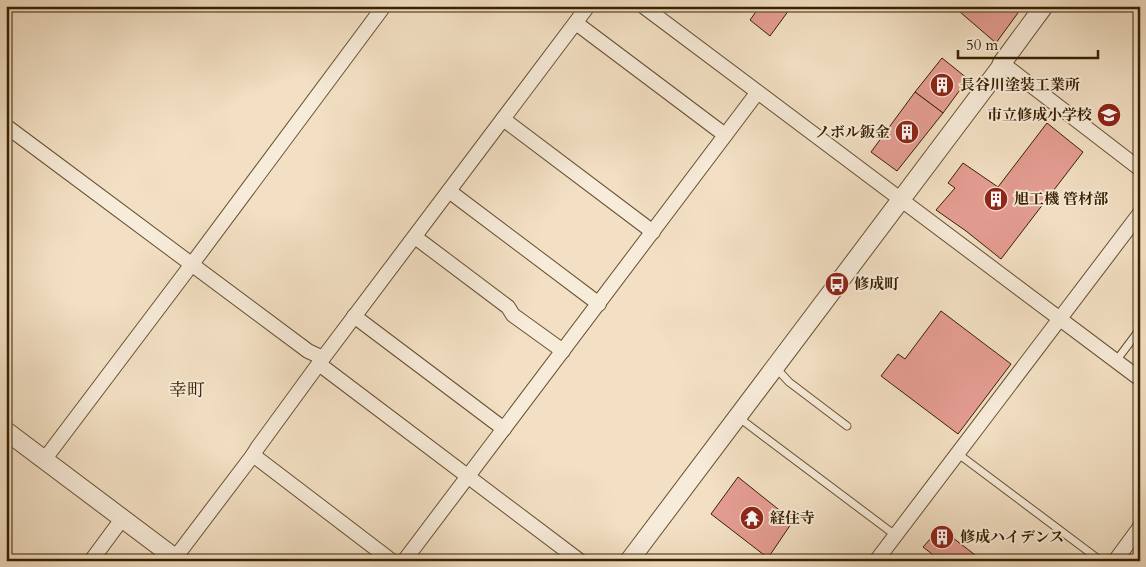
<svg xmlns="http://www.w3.org/2000/svg" width="1146" height="567" font-family="Cardo,'Noto Serif JP',serif">
<rect width="100%" height="100%" fill="#f3e0c4"/>
<filter id="stains"><feTurbulence type="fractalNoise" baseFrequency=".004" numOctaves="4"/><feColorMatrix values="0 0 0 0 .2 0 0 0 0 .09 0 0 0 0 .02 0 0 0 .5 -.17"/></filter>
<radialGradient id="worn" r=".72"><stop offset=".6" stop-color="#630" stop-opacity="0"/><stop offset="1" stop-color="#630" stop-opacity=".3"/></radialGradient>
<g fill="#e59d93" stroke="#372000">
<path d="M760 6H792L770 36 750 20Z"/>
<path d="M953 6H1023L996 43Z"/>
<path d="M942 58 968 79 943 113 915 92Z"/>
<path d="M915 92 943 113 897 171 871 152Z"/>
<path d="M1047 123 1083 152 1001 259 966 231 936 210 955 188 948 183 963 163 998 187Z"/>
<path d="M941 311 1011 364 958 434 881 376 898 354 905 359Z"/>
<path d="M738 477 793 521 768 558 711 514Z"/>
<path d="M940 528 983 561H941L923 547Z"/>
</g>
<g fill="none" stroke-linecap="round" stroke-linejoin="round">
<g stroke="#665031" stroke-width="9">
<g id="service">
<path d="M1116 361 1140 329"/>
<path d="M776 368 789 382 847 426"/>
<path d="M738 417 895 535"/>
<path d="M957 453 1101 561"/>
</g>
</g>
<g stroke="#665031" stroke-width="16">
<g id="minor">
<path d="M643 6 1140 379"/>
<path d="M576 23 725 135"/>
<path d="M1002 63 1140 169"/>
<path d="M503 119 653 232"/>
<path d="M6 126 308 351 323 358"/>
<path d="M449 191 599 304"/>
<path d="M415 237 508 307 513 315 563 351"/>
<path d="M354 316 504 429"/>
<path d="M319 364 580 561"/>
<path d="M253 455 392 561"/>
<path d="M44 460 192 264 384 6"/>
<path d="M175 558 253 455 258 447 323 358 588 6"/>
<path d="M91 561 122 519"/>
<path d="M404 561 757 93"/>
<path d="M876 561 1140 213"/>
<path d="M1115 561 1140 527"/>
</g>
</g>
<g stroke="#665031" stroke-width="20">
<g id="tertiary">
<path d="M6 431 179 561"/>
<path d="M629 561 1000 68 1002 63 1044 6"/>
</g>
</g>
<use href="#service" stroke="#f7ebd9" stroke-width="7"/>
<use href="#minor" stroke="#f7ebd9" stroke-width="14"/>
<use href="#tertiary" stroke="#f7ebd9" stroke-width="18"/>
</g>
<defs>
<g id="building-disc" transform="scale(1.25)"><circle r="9.5" fill="#8f2418" stroke="#f7ebd9"/><path d="M-4-6H4V6H1V3H-1V6H-4ZM-2.5-4.3h1.7v1.8h-1.7ZM.8-4.3h1.7v1.8H.8ZM-2.5-1h1.7V.8h-1.7ZM.8-1h1.7V.8H.8Z" fill="#fff"/></g>
<g id="school-disc" transform="scale(1.25)"><circle r="9.5" fill="#8f2418" stroke="#f7ebd9"/><path d="M0-5L7-2L0 1L-7-2ZM-4 1L0 2.5L4 1V4Q0 6-4 4Z" fill="#fff"/></g>
<g id="bus-disc" transform="scale(1.25)"><circle r="9.5" fill="#8f2418" stroke="#f7ebd9"/><path d="M-5-6H5V4H4V6H2V4H-2V6H-4V4H-5ZM-3.5-4V0h7V-4ZM-3.5 1.2v1.5H-2V1.2ZM2 1.2v1.5H3.5V1.2Z" fill="#fff"/></g>
<g id="temple-disc" transform="scale(1.25)"><circle r="9.5" fill="#8f2418" stroke="#f7ebd9"/><path d="M0-6L5-2H3V0L6.5 2.5H4V6H1.5V3h-3V6H-4V2.5H-6.5L-3 0V-2H-5Z" fill="#fff"/></g>
</defs>
<g fill-rule="evenodd">
<use href="#building-disc" x="942" y="85"/>
<use href="#school-disc" x="1109" y="115"/>
<use href="#building-disc" x="907" y="132"/>
<use href="#building-disc" x="996" y="199"/>
<use href="#bus-disc" x="837" y="284"/>
<use href="#temple-disc" x="752" y="518"/>
<use href="#building-disc" x="942" y="537"/>
</g>
<g text-anchor="middle" stroke-width="4" stroke-linejoin="round" paint-order="stroke">
<g font-size="15" font-weight="bold" fill="#372000" stroke="#f7ebd9" text-anchor="start">
<text x="960" y="90">長谷川塗装工業所</text>
<text x="1092" y="120" text-anchor="end">市立修成小学校</text>
<text x="890" y="137" text-anchor="end">ノボル鈑金</text>
<text x="1014" y="204">旭工機 管材部</text>
<text x="854" y="289">修成町</text>
<text x="770" y="523">経住寺</text>
<text x="960" y="542">修成ハイデンス</text>
</g>
<g font-size="18" fill="#372000" stroke="#f7ebd9">
<text x="187" y="396">幸町</text>
</g>
</g>
<rect width="1146" height="567" fill="none" stroke="#f3e0c4" stroke-width="25"/>
<rect x="8" y="8" width="1131" height="552" fill="none" stroke="#372000" stroke-width="2.5"/>
<rect x="12" y="12" width="1121" height="542" fill="none" stroke="#372000"/>
<path d="M958 50v8h140v-8" fill="none" stroke="#372000" stroke-width="2.5"/>
<text x="966" y="50" font-size="15" fill="#372000" stroke="#f7ebd9" stroke-width="4" paint-order="stroke">50 m</text>
<rect width="100%" height="100%" filter="url(#stains)"/>
<rect width="100%" height="100%" fill="url(#worn)"/>
</svg>
